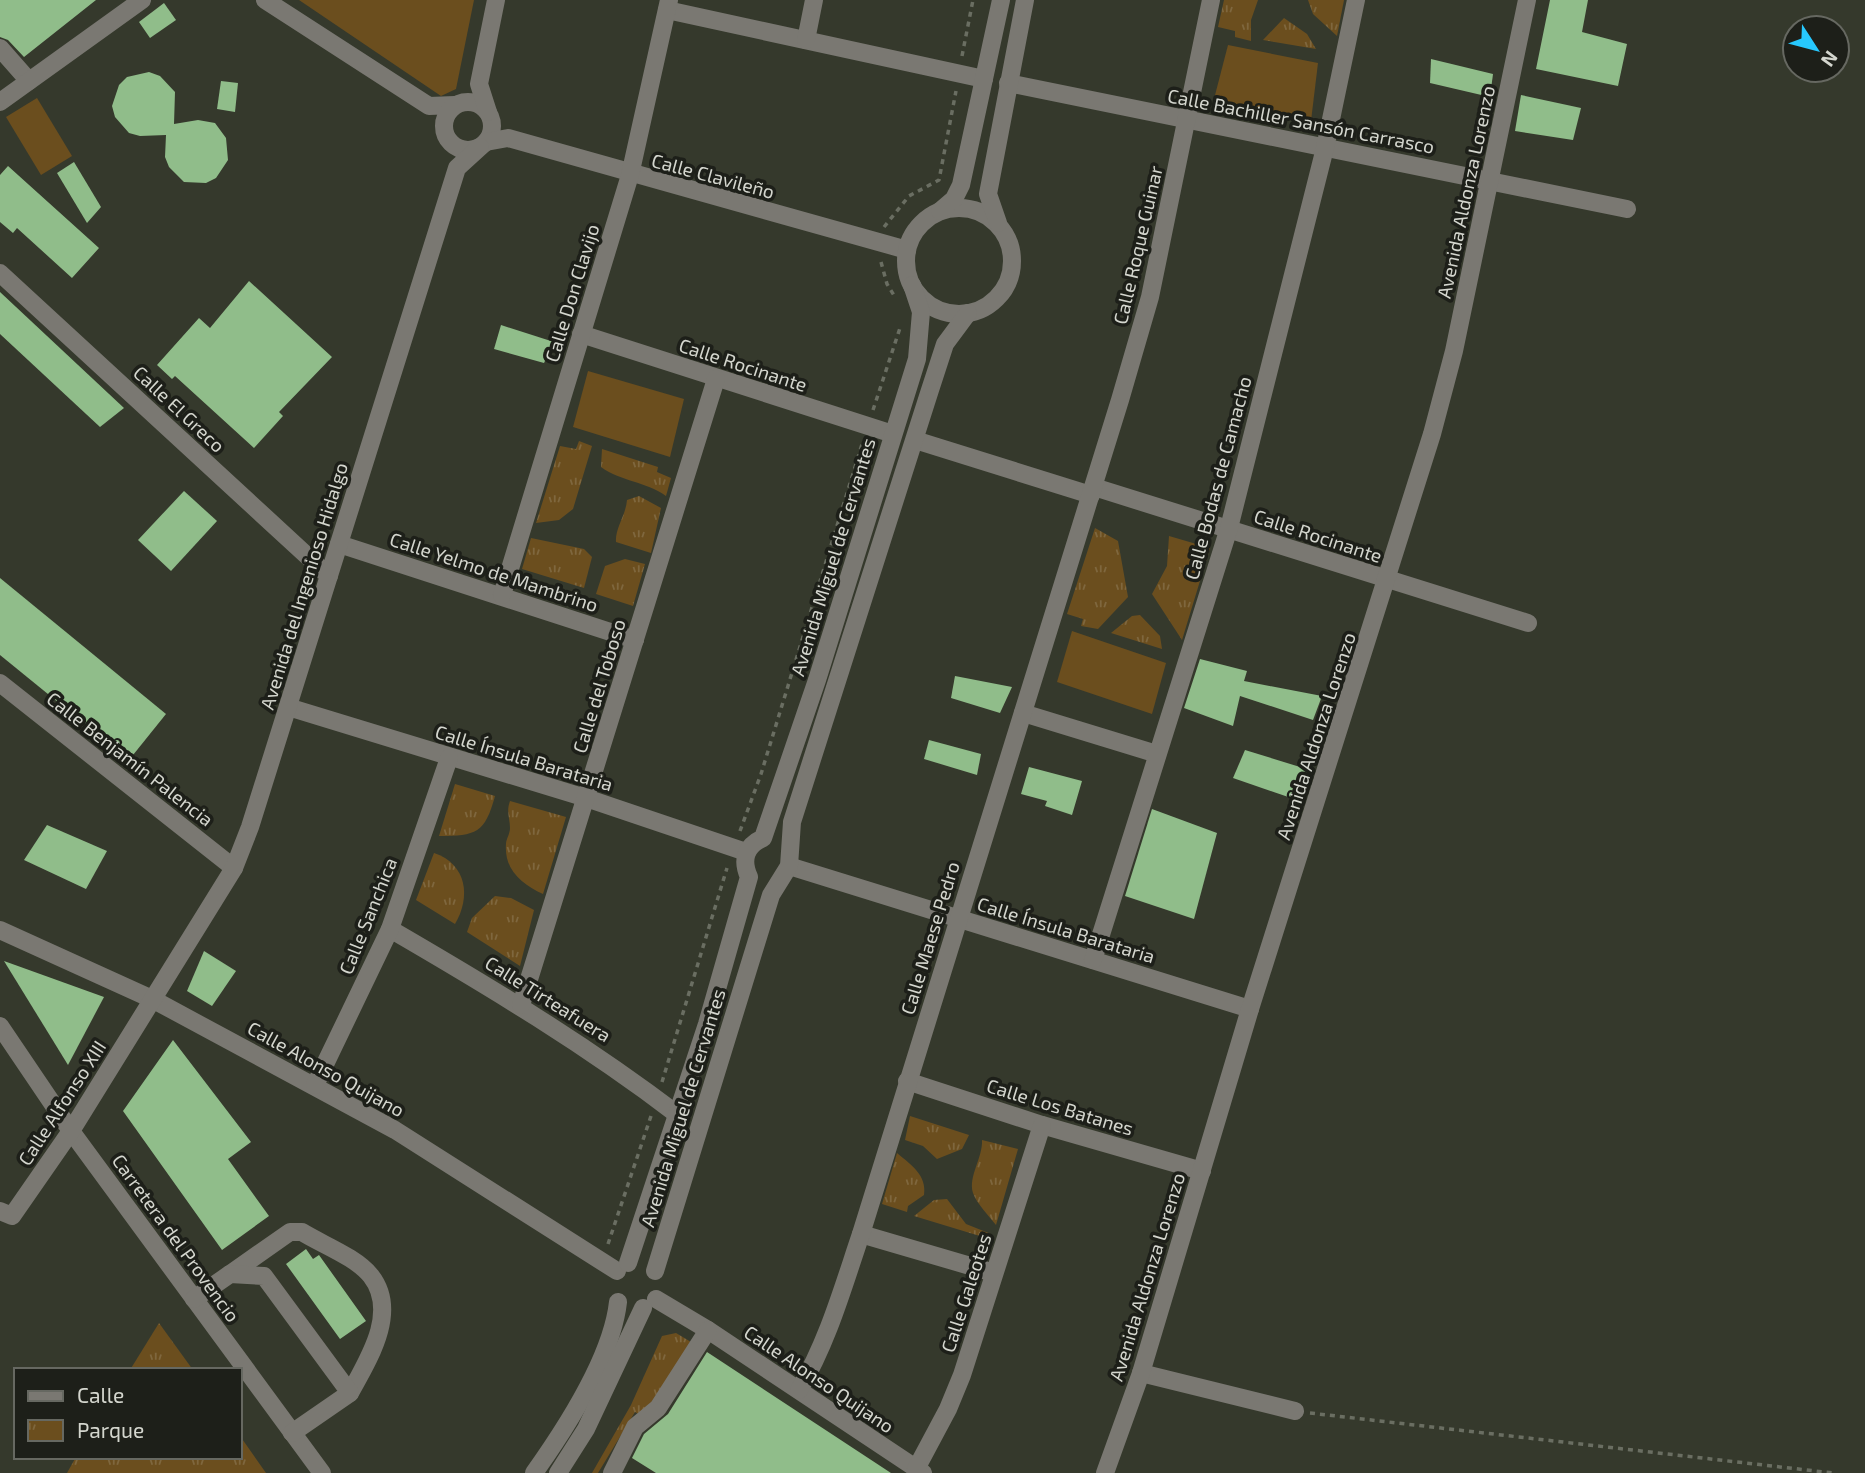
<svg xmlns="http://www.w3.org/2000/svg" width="1865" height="1473" font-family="'Exo 2',sans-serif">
<defs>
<pattern id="park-tufts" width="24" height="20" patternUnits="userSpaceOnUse" patternTransform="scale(1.75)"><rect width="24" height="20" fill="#6b4e1e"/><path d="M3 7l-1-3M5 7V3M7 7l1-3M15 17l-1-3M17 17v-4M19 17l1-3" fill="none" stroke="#7f673e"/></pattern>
</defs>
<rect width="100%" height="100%" fill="#35392c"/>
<g fill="url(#park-tufts)">
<path d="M1224 0H1258L1251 20V41L1235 37V31L1218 27Z"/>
<path d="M1308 0H1344L1337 36 1313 14Z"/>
<path d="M1284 18 1307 34 1316 49 1263 40Z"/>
<path d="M579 441 592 446 573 509 559 520 536 523 560 446 576 449Z"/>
<path d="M602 449 658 467 657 472 671 478 666 496C645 481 622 482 601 467Z"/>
<path d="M639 496 661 508 651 553 616 542C615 528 626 515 627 500Z"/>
<path d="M1095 528 1118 541 1128 597 1098 629 1081 626 1083 619 1067 614Z"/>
<path d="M1169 536 1210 548 1182 640 1152 594 1167 566Z"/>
<path d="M531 538 584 549 592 557 584 588 522 569Z"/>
<path d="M625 559 645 564 633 606 596 594 605 566Z"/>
<path d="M1140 615 1160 636 1162 649 1111 633 1132 616Z"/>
<path d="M455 784 495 796C485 833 476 836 439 836Z"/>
<path d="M510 801 566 817 543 894C522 884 504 870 506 844 506 839 510 834 510 828 510 818 506 812 510 801Z"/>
<path d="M434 853C467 864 471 897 455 924L416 900Z"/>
<path d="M495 896 511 898 534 910 520 966 467 932 472 918Z"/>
<path d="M910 1116 969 1135 962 1149 937 1159 923 1146 905 1140Z"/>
<path d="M982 1140 1018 1149 996 1225C989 1216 977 1204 973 1193 968 1176 983 1158 982 1140Z"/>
<path d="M897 1153C911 1165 927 1175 924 1195L908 1206 907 1212 882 1204Z"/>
<path d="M947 1199 966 1224 991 1234 993 1240 914 1216 934 1200Z"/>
<path d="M159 1323 193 1370H130Z"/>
<path d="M676 1333 691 1342 643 1417 635 1412 598 1473H592L631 1405 662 1336Z"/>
<path d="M240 1436 266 1473H67L76 1457H240Z"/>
</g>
<g fill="#6b4e1e">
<path d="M299 0H474L456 89 441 96Z"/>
<path d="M1228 45 1318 63 1311 121 1214 99Z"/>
<path d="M37 98 72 156 41 175 6 117Z"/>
<path d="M588 371 684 399 670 457 573 427Z"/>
<path d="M1072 631 1166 663 1152 714 1057 682Z"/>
</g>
<g fill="#90bd8a">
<path d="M0 0H96L24 57 8 40 0 37Z"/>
<path d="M1550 0H1588L1582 32 1627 44 1618 86 1536 69Z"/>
<path d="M164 3 176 20 150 38 139 22Z"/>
<path d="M1431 59 1493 74 1490 97 1430 83Z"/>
<path d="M149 72 160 76 175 92 174 124 198 120 215 123 226 138 228 160 216 178 206 183 184 182 169 167 165 157 166 135 140 136 129 133 115 117 112 106 119 85 127 77Z"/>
<path d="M221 81 238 83 235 112 217 109Z"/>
<path d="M1521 95 1581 108 1573 140 1515 131Z"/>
<path d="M74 162 101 207 87 223 57 173Z"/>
<path d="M8 166 99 248 72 278 17 228 13 233 0 222V175Z"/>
<path d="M249 281 332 357 279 412 283 416 254 448 175 376 172 379 157 365 199 318 210 328Z"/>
<path d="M0 292 124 408 100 427 0 334Z"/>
<path d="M501 325 554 342 544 363 494 349Z"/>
<path d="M184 491 217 521 171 571 138 540Z"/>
<path d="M0 578 166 714 129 760 0 655Z"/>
<path d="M1200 659 1247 671 1244 681 1322 696 1313 720 1240 696 1233 726 1184 708Z"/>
<path d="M955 676 1012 687 1000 713 951 698Z"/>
<path d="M929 740 981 754 977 775 924 759Z"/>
<path d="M1245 750 1313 771 1300 801 1233 778Z"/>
<path d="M1029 767 1082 781 1072 815 1045 806 1047 801 1021 794Z"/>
<path d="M1152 809 1217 833 1194 919 1125 896Z"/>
<path d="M47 825 107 851 86 889 24 860Z"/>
<path d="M204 951 236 971 212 1006 187 991Z"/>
<path d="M4 961 104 997 68 1065Z"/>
<path d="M173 1040 251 1142 228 1159 269 1216 222 1250 123 1111Z"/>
<path d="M306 1249 313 1259 319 1255 366 1321 340 1339 286 1264Z"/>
<path d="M707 1352 891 1473H656L632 1458 644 1434 668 1414Z"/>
</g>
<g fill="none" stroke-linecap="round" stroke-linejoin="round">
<g stroke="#6a6e62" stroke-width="3.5" stroke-dasharray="5 5" stroke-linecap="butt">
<path d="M962 56 973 0"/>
<path d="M884 227 909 196 939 180 956 91"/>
<path d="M881 262 887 284 895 297"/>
<path d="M873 410 900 328"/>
<path d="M740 831 761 774 863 441"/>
<path d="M662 1082 727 868"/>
<path d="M608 1244 651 1116"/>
<path d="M1310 1413 1833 1473"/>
</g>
<g stroke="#7a7872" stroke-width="18">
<path d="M265 0 429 106 455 105"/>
<path d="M667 10 984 79"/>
<path d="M806 40 814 0"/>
<path d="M0 48 29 81"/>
<path d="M1008 83 1627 209"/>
<circle cx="468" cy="126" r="24"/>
<path d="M0 102 142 0"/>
<path d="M488 112 479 84 496 0"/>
<path d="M486 142 508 138 907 250"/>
<circle cx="959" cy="261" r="53"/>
<path d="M940 211 954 199 961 185 1001 0"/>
<path d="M998 223 988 194 1025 0"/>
<path d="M0 273 329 576"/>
<path d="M581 334 893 434"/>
<path d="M915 440 1091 495"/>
<path d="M1094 487 1528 623"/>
<path d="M339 544 635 640"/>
<path d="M502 595 630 175 669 0"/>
<path d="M0 683 234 868"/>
<path d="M288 707 586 798 746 852"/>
<path d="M1023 713 1157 754"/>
<path d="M789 866 1250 1009"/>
<path d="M390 929C490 987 586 1045 678 1115"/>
<path d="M0 930 152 999 395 1130 617 1271"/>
<path d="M1093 960 1229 528 1325 148 1356 0"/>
<path d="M521 1005 716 379"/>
<path d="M0 1026 71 1131 322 1473"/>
<path d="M907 1081 1042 1125 1202 1171"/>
<path d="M315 1085 390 929 449 758"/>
<path d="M0 1211 12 1216 71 1131 234 868 250 827 457 168 480 147"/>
<path d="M861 1234 994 1273"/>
<path d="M628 1263 707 1024 749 877C741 859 746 846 763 838L817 680 917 359 921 312 912 285"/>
<path d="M655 1271 771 895 789 866 792 822 930 390 945 344 968 313"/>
<path d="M230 1274 290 1232H302C323 1245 356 1257 371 1276 399 1312 368 1360 350 1393"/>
<path d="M194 1299 230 1274 264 1276 350 1393 292 1433"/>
<path d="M656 1299 708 1330 923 1473"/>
<path d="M1141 1373 1295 1411"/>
<path d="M799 1390C828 1341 843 1287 861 1234L1120 400 1150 297 1211 0"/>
<path d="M916 1469 948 1409 962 1375 1042 1125"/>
<path d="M534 1473C566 1428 612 1357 618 1302"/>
<path d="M558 1473 586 1429 643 1308"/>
<path d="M612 1473 635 1427 658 1408 708 1330"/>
<path d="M1105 1473 1141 1373 1250 1009 1432 434 1454 351 1527 0"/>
</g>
</g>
<g text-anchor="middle" stroke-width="7" stroke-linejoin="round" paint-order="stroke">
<g font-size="19" fill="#d4d6ce" stroke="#1d1f19">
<text transform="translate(1301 121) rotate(11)" y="7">Calle Bachiller Sansón Carrasco</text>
<text transform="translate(713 176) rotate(15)" y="7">Calle Clavileño</text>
<text transform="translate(1466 192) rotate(-78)" y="7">Avenida Aldonza Lorenzo</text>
<text transform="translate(1138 245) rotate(-77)" y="7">Calle Roque Guinar</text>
<text transform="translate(572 293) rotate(-73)" y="7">Calle Don Clavijo</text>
<text transform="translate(743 365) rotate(18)" y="7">Calle Rocinante</text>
<text transform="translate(179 409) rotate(43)" y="7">Calle El Greco</text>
<text transform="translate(1218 478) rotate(-75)" y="7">Calle Bodas de Camacho</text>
<text transform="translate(1318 536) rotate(18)" y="7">Calle Rocinante</text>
<text transform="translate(833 557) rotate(-73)" y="7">Avenida Miguel de Cervantes</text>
<text transform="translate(494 572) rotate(18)" y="7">Calle Yelmo de Mambrino</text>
<text transform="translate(304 586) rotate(-73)" y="7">Avenida del Ingenioso Hidalgo</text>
<text transform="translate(599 686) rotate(-73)" y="7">Calle del Toboso</text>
<text transform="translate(1316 736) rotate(-72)" y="7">Avenida Aldonza Lorenzo</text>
<text transform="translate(524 758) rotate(17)" y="7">Calle Ínsula Barataria</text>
<text transform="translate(130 759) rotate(38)" y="7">Calle Benjamín Palencia</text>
<text transform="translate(368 916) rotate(-68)" y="7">Calle Sanchica</text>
<text transform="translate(1066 930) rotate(17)" y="7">Calle Ínsula Barataria</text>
<text transform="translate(930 938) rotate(-73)" y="7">Calle Maese Pedro</text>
<text transform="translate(548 999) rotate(32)" y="7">Calle Tirteafuera</text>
<text transform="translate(326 1069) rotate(29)" y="7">Calle Alonso Quijano</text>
<text transform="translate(62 1103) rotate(-57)" y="7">Calle Alfonso XIII</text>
<text transform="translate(1060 1107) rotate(17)" y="7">Calle Los Batanes</text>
<text transform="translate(683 1108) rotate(-73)" y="7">Avenida Miguel de Cervantes</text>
<text transform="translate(176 1238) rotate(54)" y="7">Carretera del Provencio</text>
<text transform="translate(1147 1277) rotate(-73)" y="7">Avenida Aldonza Lorenzo</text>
<text transform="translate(966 1293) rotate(-72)" y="7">Calle Galeotes</text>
<text transform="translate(819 1379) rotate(34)" y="7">Calle Alonso Quijano</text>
</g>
</g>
<rect x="14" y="1368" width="228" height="91" fill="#1d1f19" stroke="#666861" stroke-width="2"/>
<rect x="28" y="1391" width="35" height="10" fill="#7a7872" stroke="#666861" stroke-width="2"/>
<text x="77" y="1403" font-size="21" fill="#d4d6ce">Calle</text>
<rect x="28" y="1420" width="35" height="21" fill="url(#park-tufts)" stroke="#666861" stroke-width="2"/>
<text x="77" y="1438" font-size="21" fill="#d4d6ce">Parque</text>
<g transform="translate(1816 49) rotate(126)"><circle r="33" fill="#1d1f19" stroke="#666861" stroke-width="2"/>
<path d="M0-5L12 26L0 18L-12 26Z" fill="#27c8fe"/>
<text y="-10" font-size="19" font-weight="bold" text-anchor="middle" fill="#d4d6ce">N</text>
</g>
</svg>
